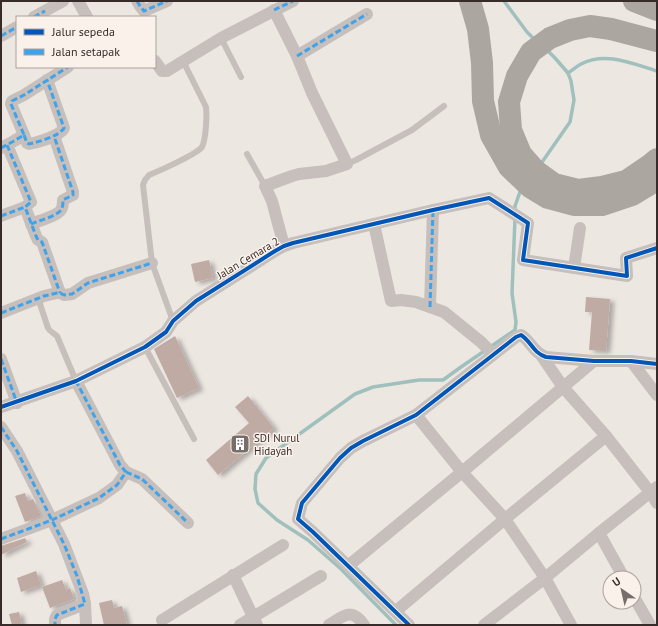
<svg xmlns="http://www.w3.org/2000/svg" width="658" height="626" font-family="'PT Sans',sans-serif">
<defs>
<filter id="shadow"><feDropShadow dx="4.5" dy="2.5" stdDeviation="2" flood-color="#0004"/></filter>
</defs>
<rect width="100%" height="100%" fill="#ede7e2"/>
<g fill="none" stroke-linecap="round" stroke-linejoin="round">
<g stroke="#9fc0bc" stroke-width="3.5">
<path d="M504 1 527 32 535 40"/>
<path d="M568 73C573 70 577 66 581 64 606 51 633 64 657 71"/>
<path d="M540 165 570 122 574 100 571 81 568 73 555 58 546 49"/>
<path d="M515 212V206L521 189"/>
<path d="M396 625 341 569 308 540 277 520 258 503 255 489 256 474 266 458 355 394 373 387 419 380H443L461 367 515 330 516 322 512 293 515 218"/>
</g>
</g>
<g fill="#c0aaa4" filter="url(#shadow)">
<path d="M209 260 213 278 195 282 191 264Z"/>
<path d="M586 297 610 299 606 351 589 350 592 312H585Z"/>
<path d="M175 336 199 388 177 398 154 349Z"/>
<path d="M248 396 274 428 218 475 206 460 249 423 235 407Z"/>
<path d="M25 493 28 501 33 499 41 516 25 522 15 496Z"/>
<path d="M25 538 27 542 1 555V546Z"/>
<path d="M36 571 41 585 21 592 17 578Z"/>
<path d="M62 580 66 590 70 588 74 599 50 608 42 587Z"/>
<path d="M112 600 114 608 122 606 127 625H104L99 603Z"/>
<path d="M19 612 22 625H12L9 614Z"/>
</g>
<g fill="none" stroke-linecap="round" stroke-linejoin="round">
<g stroke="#c6bfbb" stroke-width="6">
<path d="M221 38 241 77"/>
<path d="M247 154 265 186"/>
<path d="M347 164 356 160 412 130 444 106"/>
<path d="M38 298 48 328C50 332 54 333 57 336L76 381"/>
<path d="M173 321 152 263 143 185 145 180 149 175C159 171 197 154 202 147 206 139 207 116 206 107L183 61"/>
<path d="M145 347 194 439"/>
</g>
<g stroke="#c6bfbb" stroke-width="12">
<path d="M78 1 87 17"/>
<path d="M137 1 140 6 144 11 167 1"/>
<path d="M274 10 297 56 312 93 347 164 326 171 299 174 292 176 265 186 272 201 284 246"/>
<path d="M34 17 63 1"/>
<path d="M1 36 17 27"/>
<path d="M297 56 367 14"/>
<path d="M155 61 162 71H167L221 38 293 1"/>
<path d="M24 135 27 143 29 144C38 142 60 136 64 128L47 80"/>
<path d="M7 145 31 202 25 207 36 236 38 240 42 242 60 293"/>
<path d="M1 148 14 141 24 135 11 104 12 101 24 95 68 67"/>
<path d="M1 216 25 207"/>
<path d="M31 224C38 221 57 216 61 210 63 207 63 203 63 200L73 195V192L54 136"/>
<path d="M374 224 391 301 401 300 416 302 444 312 481 342 493 354"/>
<path d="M574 268 580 228"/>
<path d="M430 307 433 210"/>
<path d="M1 313 44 296 57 293H60L64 295 72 294 88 283 152 263"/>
<path d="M541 355 563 387 606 436 650 492 657 503"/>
<path d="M1 359 17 403"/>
<path d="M631 361 657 395"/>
<path d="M1 407 76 381 145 347 166 332 173 321 196 301 275 251 284 246 293 243 433 210 489 198 528 223 523 260 627 276 626 258 657 248"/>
<path d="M416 415 462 472 505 519 545 578 571 625"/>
<path d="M1 427 17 451 64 544 83 594 85 604 86 625"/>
<path d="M126 472 142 479 188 523"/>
<path d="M599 533 624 578"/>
<path d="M1 539 36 526 52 520 99 498 117 485 126 472 120 465 76 381"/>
<path d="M348 566 462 472 594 361"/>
<path d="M233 575 257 625"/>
<path d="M634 597 650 625"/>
<path d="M396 611 505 519 606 436"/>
<path d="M162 620 283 545"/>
<path d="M55 625V619L57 615 85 604"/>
<path d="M240 625 321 576"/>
<path d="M329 625C344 616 351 607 364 625"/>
<path d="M409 625 313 532 298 519 302 503 340 458 351 448 363 441 416 415 516 337 521 335C531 341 533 353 546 357L594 361H631L657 364"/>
<path d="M484 625 545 578 599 533 657 487"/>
</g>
<g stroke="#aca6a1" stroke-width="22">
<path d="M470 1 478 29 482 63 483 101 491 135 509 167 530 187 548 198 574 205H602L632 195 657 180"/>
<path d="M634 1 657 10"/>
<path d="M657 41 611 29 590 26 570 30 550 38 531 52 517 76 509 102 511 130 521 154 536 171 554 184 578 190 602 187 626 181 651 164 657 159"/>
</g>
<g stroke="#3fa3eb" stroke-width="3" stroke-dasharray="6 3" stroke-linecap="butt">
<path d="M137 1 140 6 144 11 167 1"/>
<path d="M274 10 293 1"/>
<path d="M34 17 45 11"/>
<path d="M1 36 17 27"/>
<path d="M297 56 367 14"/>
<path d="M24 135 27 143 29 144C38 142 60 136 64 128L47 80"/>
<path d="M7 145 31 202 25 207 36 236 38 240 42 242 60 293"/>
<path d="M1 148 14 141 24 135 11 104 12 101 24 95 68 67"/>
<path d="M1 216 25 207"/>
<path d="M31 224C38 221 57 216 61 210 63 207 63 203 63 200L73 195V192L54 136"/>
<path d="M430 307 433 210"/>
<path d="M1 313 44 296 57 293H60L64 295 72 294 88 283 152 263"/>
<path d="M1 359 17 403"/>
<path d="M1 427 17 451 64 544 77 576 85 604 57 615 55 619V625"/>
<path d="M126 472 142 479 188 523"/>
<path d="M1 539 36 526 52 520 99 498 117 485 126 472 120 465 76 381"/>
</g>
<g stroke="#faf1ea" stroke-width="6">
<g id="cycleway">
<path d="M1 407 76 381 145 347 166 332 173 321 196 301 275 251 284 246 293 243 433 210 489 198 528 223 523 260 627 276 626 258 657 248"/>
<path d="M409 625 313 532 298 519 302 503 340 458 351 448 363 441 416 415 516 337 521 335C531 341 533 353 546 357L594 361H631L657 364"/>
</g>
</g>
<use href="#cycleway" stroke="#0057b8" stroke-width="4"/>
</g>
<defs>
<g id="building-square" transform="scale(1)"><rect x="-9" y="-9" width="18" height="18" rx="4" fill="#776d6a" stroke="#faf1ea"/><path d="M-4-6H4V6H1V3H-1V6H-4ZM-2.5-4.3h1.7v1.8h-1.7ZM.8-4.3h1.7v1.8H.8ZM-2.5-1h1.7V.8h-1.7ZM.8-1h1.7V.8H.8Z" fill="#fff"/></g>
</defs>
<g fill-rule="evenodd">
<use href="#building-square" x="240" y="444"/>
</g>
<g text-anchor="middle" stroke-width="3" stroke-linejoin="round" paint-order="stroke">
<g font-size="11" fill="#372c29" stroke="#faf1ea">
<text transform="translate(248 258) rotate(-31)" y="4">Jalan Cemara 2</text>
</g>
<g font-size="11" fill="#372c29" stroke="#faf1ea" text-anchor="start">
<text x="254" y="442">SDI Nurul<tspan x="254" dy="13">Hidayah</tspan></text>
</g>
</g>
<rect width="658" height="626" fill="none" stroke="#372c29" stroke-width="4"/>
<rect x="16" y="16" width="140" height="52" fill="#faf1ea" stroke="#aca29d"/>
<rect x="24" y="29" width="20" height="6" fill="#0057b8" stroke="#aca29d"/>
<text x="52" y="36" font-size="12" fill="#372c29">Jalur sepeda</text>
<rect x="24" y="49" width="20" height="6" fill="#3fa3eb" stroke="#aca29d"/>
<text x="52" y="56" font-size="12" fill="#372c29">Jalan setapak</text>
<g transform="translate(622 590) rotate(326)"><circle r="19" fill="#faf1ea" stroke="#aca29d"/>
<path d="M0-3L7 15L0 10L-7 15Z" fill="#776d6a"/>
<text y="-6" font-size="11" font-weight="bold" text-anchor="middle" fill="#372c29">U</text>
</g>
</svg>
